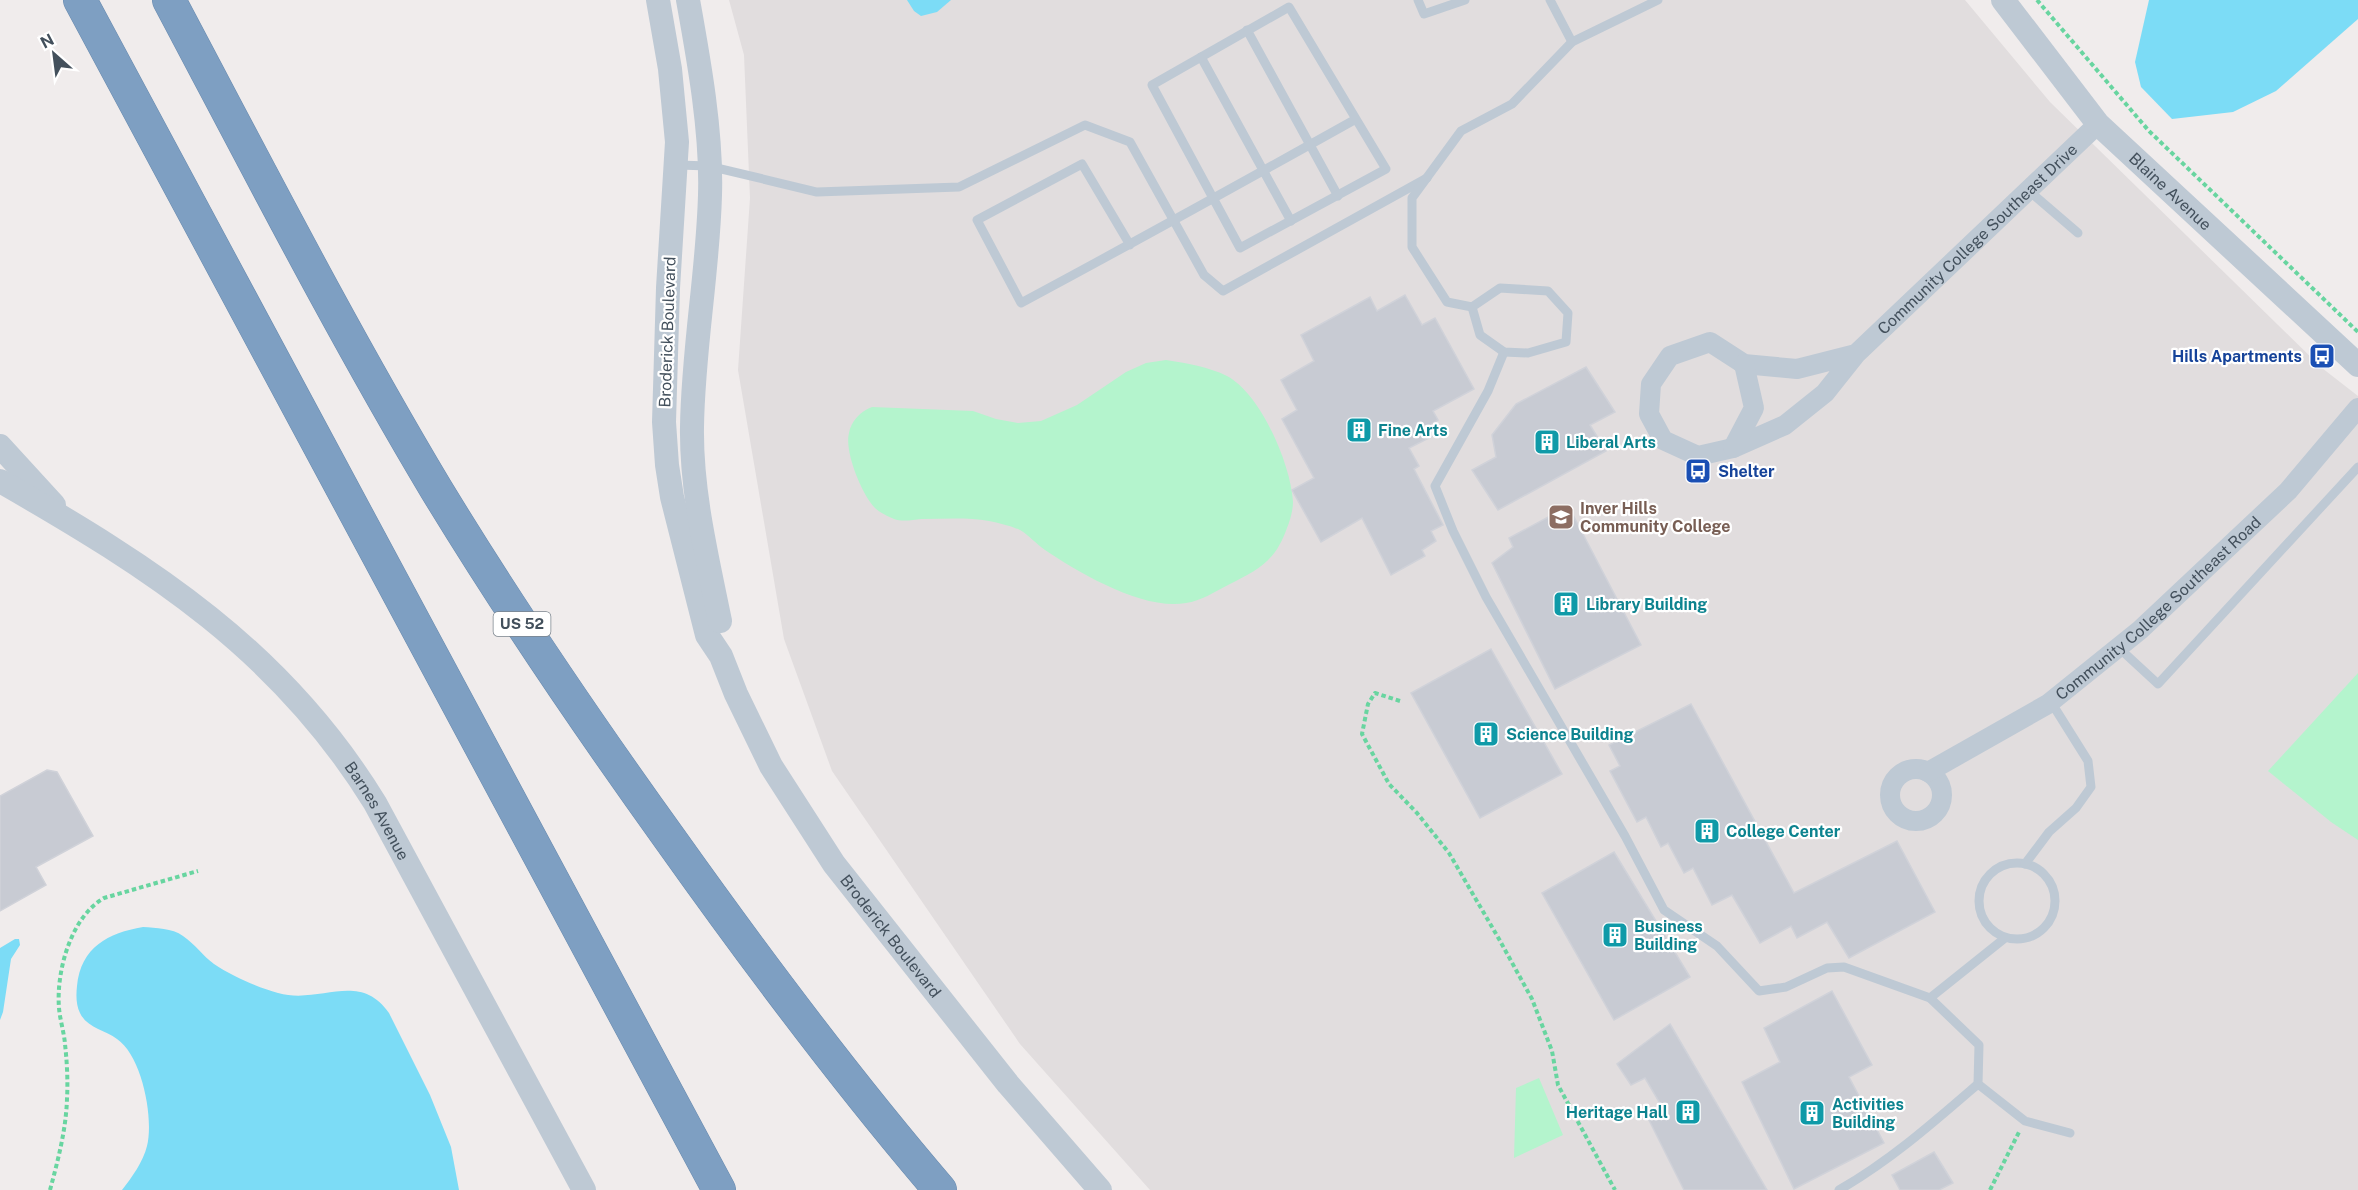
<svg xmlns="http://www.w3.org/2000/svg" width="2358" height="1190" font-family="'Public Sans',sans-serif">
<rect width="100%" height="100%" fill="#f0ecec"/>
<path fill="#e1ddde" d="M729 0H1965L2050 102 2322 368 2358 396V1190H1150L1020 1044 832 771 784 639 738 370 750 198 744 55Z"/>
<g fill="#b4f4cd">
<path d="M1166 360C1186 363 1209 367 1227 376 1261 394 1291 465 1293 502 1293 510 1290 521 1287 528 1275 562 1258 570 1228 585 1214 592 1201 601 1186 603 1144 611 1079 573 1045 550 1036 544 1029 535 1020 530 1011 526 999 523 989 521 967 517 944 519 921 519 913 520 902 522 894 519 889 517 879 512 875 508 862 495 844 451 849 433 851 421 861 411 872 407L973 411 996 419 1018 423 1041 421 1077 405 1126 372 1146 363Z"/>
<path d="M2358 673V840L2331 822 2268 771Z"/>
<path d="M1539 1078 1563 1135 1514 1158 1516 1088Z"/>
</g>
<g fill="#7cdcf6">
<path d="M907 0H951L937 12 921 16 914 11Z"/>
<path d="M2149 0H2358V19L2276 91 2233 112 2172 119 2141 87 2135 62Z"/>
<path d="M143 927C156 928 172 928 183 936 195 944 203 956 214 964 232 976 257 987 278 993 320 1005 359 970 389 1013L430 1095 451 1147 459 1190H122C132 1177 143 1162 147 1146 154 1118 142 1056 117 1039 105 1030 87 1028 80 1013 76 1005 76 995 77 986 81 947 108 933 143 927Z"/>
<path d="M15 939H19L20 945 11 959 3 1012 0 1020V948Z"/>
</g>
<g fill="#c8cbd3" stroke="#d0d2d9" stroke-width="1.5">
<path d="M1405 295 1422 325 1435 318 1474 389 1433 411 1438 420 1428 426 1433 436 1409 448 1419 466 1414 469 1443 525 1431 531 1436 541 1422 550 1425 556 1391 575 1362 518 1321 542 1292 490 1314 478 1282 419 1297 410 1281 380 1314 361 1301 335 1370 297 1377 311Z"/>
<path d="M1586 367 1615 412 1590 425 1606 451 1498 510 1472 470 1496 457 1492 435 1516 404Z"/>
<path d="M1554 514 1560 522 1573 515 1641 645 1555 689 1492 563 1513 547 1509 538Z"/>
<path d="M1491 649 1562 774 1480 818 1411 693Z"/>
<path d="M1691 704 1794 893 1897 841 1935 912 1849 958 1827 922 1797 938 1791 926 1760 943 1732 895 1712 905 1693 868 1684 873 1668 843 1661 847 1646 817 1637 822 1610 771 1620 766 1609 745Z"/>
<path d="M47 770 57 772 93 836 36 867 46 885 0 911V796Z"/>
<path d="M1614 852 1690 977 1614 1020 1542 893Z"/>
<path d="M1832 991 1872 1065 1849 1077 1884 1143 1794 1189 1742 1082 1780 1062 1764 1028Z"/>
<path d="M1670 1024 1767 1190H1684L1649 1120 1661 1105 1645 1078 1631 1085 1617 1064Z"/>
<path d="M1934 1152 1953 1183 1939 1190H1900L1892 1175Z"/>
</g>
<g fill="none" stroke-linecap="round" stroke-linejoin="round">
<g stroke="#698aae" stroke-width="34">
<g id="motorway">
<path d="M80 0 719 1190"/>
<path d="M169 0C256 164 341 330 436 489 509 609 588 725 670 839 756 960 844 1078 940 1190"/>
</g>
</g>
<g stroke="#68d5a0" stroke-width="4" stroke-dasharray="4.5 3" stroke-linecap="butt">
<path d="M2037 0 2149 131 2358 332"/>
<path d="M1400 701 1375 693 1368 704 1362 734 1389 784 1417 813 1449 853 1499 939 1532 999 1552 1051 1558 1085 1615 1190"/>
<path d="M50 1190C58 1160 66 1130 67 1099 68 1081 67 1062 65 1044 64 1032 60 1020 59 1008 56 971 71 917 104 898L198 871"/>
<path d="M1990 1190 2019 1132"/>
</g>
<g stroke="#bec9d4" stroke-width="9">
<path d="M1418 0 1424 14 1465 0"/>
<path d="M1550 0 1572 42"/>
<path d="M1247 30 1338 196"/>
<path d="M1201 57 1291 221"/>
<path d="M678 165 709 166 817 192 959 187 1085 125 1130 142 1204 275 1223 291 1427 178"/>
<path d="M2028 190 2078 233"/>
<path d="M1130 245 1082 164 977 220 1021 303C1133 243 1245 181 1356 119L1289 7 1152 85 1240 248 1386 169 1356 119"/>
<path d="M1472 307 1480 335 1504 352 1528 353 1566 342 1568 313 1548 291 1500 288 1472 307 1447 302 1412 247V198L1461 131 1512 104 1572 42 1658 0"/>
<path d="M1504 352 1488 391 1435 486 1453 531 1486 597 1625 836 1664 910 1717 946 1759 991 1786 987 1827 968 1844 967 1930 998 1979 1045 1978 1084 2025 1121 2070 1133"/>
<path d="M2119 648 2158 684 2358 467"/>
<circle cx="2017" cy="901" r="38"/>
<path d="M2025 864 2049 832 2076 808 2091 787 2088 761 2051 702"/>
<path d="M1930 998 2005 938"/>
<path d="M1839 1190C1890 1161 1934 1122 1978 1084"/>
</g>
<g stroke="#bec9d4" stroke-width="20">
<path id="s1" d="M1856 354 1797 369 1744 364 1710 342 1670 356 1651 384 1649 414 1663 440 1698 456 1733 448 1785 425 1825 393 1856 354 2098 124"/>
<path d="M1733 448 1754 408 1744 364"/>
<circle cx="1916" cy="795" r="26"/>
<path id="s2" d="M1928 772 2048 704 2140 630 2288 491 2358 408"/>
</g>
<g stroke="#bec9d4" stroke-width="24">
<path id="s3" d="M658 0 670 69 677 142 668 288 664 422 667 465 672 497 707 635 721 656 736 694 771 766 834 864 1008 1084 1100 1190"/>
<path d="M688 0C699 61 712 133 710 195 708 272 693 349 692 427 691 492 707 557 720 621"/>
<path id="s4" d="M2003 0 2098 124 2358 365"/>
<path d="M0 446 54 505"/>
<path id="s5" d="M0 481C152 568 281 650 375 803L584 1190"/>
</g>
<use href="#motorway" stroke="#7e9fc2" stroke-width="33"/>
</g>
<defs>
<g id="bus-square" transform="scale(1.35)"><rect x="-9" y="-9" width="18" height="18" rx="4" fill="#1a4fb4" stroke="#fff"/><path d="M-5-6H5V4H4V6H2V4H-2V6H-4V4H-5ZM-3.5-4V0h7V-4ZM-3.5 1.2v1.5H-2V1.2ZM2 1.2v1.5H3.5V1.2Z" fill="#fff"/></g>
<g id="building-square" transform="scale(1.35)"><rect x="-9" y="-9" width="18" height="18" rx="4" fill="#0f9aa8" stroke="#fff"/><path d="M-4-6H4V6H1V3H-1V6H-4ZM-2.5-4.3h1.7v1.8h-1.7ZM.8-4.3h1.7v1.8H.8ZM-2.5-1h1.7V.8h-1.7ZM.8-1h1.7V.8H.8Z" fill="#fff"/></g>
<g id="university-square" transform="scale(1.35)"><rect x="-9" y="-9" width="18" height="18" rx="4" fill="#8d6e63" stroke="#fff"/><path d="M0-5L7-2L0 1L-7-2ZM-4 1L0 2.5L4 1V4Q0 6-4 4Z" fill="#fff"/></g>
</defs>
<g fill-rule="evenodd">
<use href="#bus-square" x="2322" y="356"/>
<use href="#building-square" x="1359" y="430"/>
<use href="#building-square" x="1547" y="442"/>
<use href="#bus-square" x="1698" y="471"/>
<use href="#university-square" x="1561" y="517"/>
<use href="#building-square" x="1566" y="604"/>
<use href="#building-square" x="1486" y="734"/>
<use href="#building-square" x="1707" y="831"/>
<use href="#building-square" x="1615" y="935"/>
<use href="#building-square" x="1688" y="1112"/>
<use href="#building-square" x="1812" y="1113"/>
</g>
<g text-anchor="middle" stroke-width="4.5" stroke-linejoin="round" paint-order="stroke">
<rect fill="#fff" stroke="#7b848d" stroke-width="1.5" x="493.5" y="612" width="57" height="24" rx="4.5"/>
<g font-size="15" font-weight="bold" fill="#43505c">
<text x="522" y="629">US 52</text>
</g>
<g font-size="16" fill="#43505c" stroke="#fff">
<text dy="6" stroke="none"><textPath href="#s4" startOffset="255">Blaine Avenue</textPath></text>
<text dy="6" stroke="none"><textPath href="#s1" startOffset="690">Community College Southeast Drive</textPath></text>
<text transform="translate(667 332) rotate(-88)" y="6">Broderick Boulevard</text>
<text dy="6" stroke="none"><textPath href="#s2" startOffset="284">Community College Southeast Road</textPath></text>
<text dy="6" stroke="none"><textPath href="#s5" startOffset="508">Barnes Avenue</textPath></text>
<text dy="6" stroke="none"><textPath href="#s3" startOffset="996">Broderick Boulevard</textPath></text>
</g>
<g font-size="16" font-weight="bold" fill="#164399" stroke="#fff" text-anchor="end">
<text x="2302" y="362">Hills Apartments</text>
<text x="1718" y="477" text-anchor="start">Shelter</text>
</g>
<g font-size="16" font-weight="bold" fill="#0d838f" stroke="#fff" text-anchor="start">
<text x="1378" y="436">Fine Arts</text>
<text x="1566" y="448">Liberal Arts</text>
<text x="1586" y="610">Library Building</text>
<text x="1506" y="740">Science Building</text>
<text x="1726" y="837">College Center</text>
<text x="1634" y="932">Business<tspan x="1634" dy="18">Building</tspan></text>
<text x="1832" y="1110">Activities<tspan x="1832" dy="18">Building</tspan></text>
<text x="1668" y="1118" text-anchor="end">Heritage Hall</text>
</g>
<g font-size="16" font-weight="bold" fill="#785e54" stroke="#fff" text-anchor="start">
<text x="1580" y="514">Inver Hills<tspan x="1580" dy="18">Community College</tspan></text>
</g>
</g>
<g transform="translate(54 54) rotate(332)" stroke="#ffffff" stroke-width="4.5" paint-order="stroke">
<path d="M0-4.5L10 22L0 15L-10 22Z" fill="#43505c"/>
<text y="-9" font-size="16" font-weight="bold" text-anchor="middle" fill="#43505c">N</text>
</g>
</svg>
